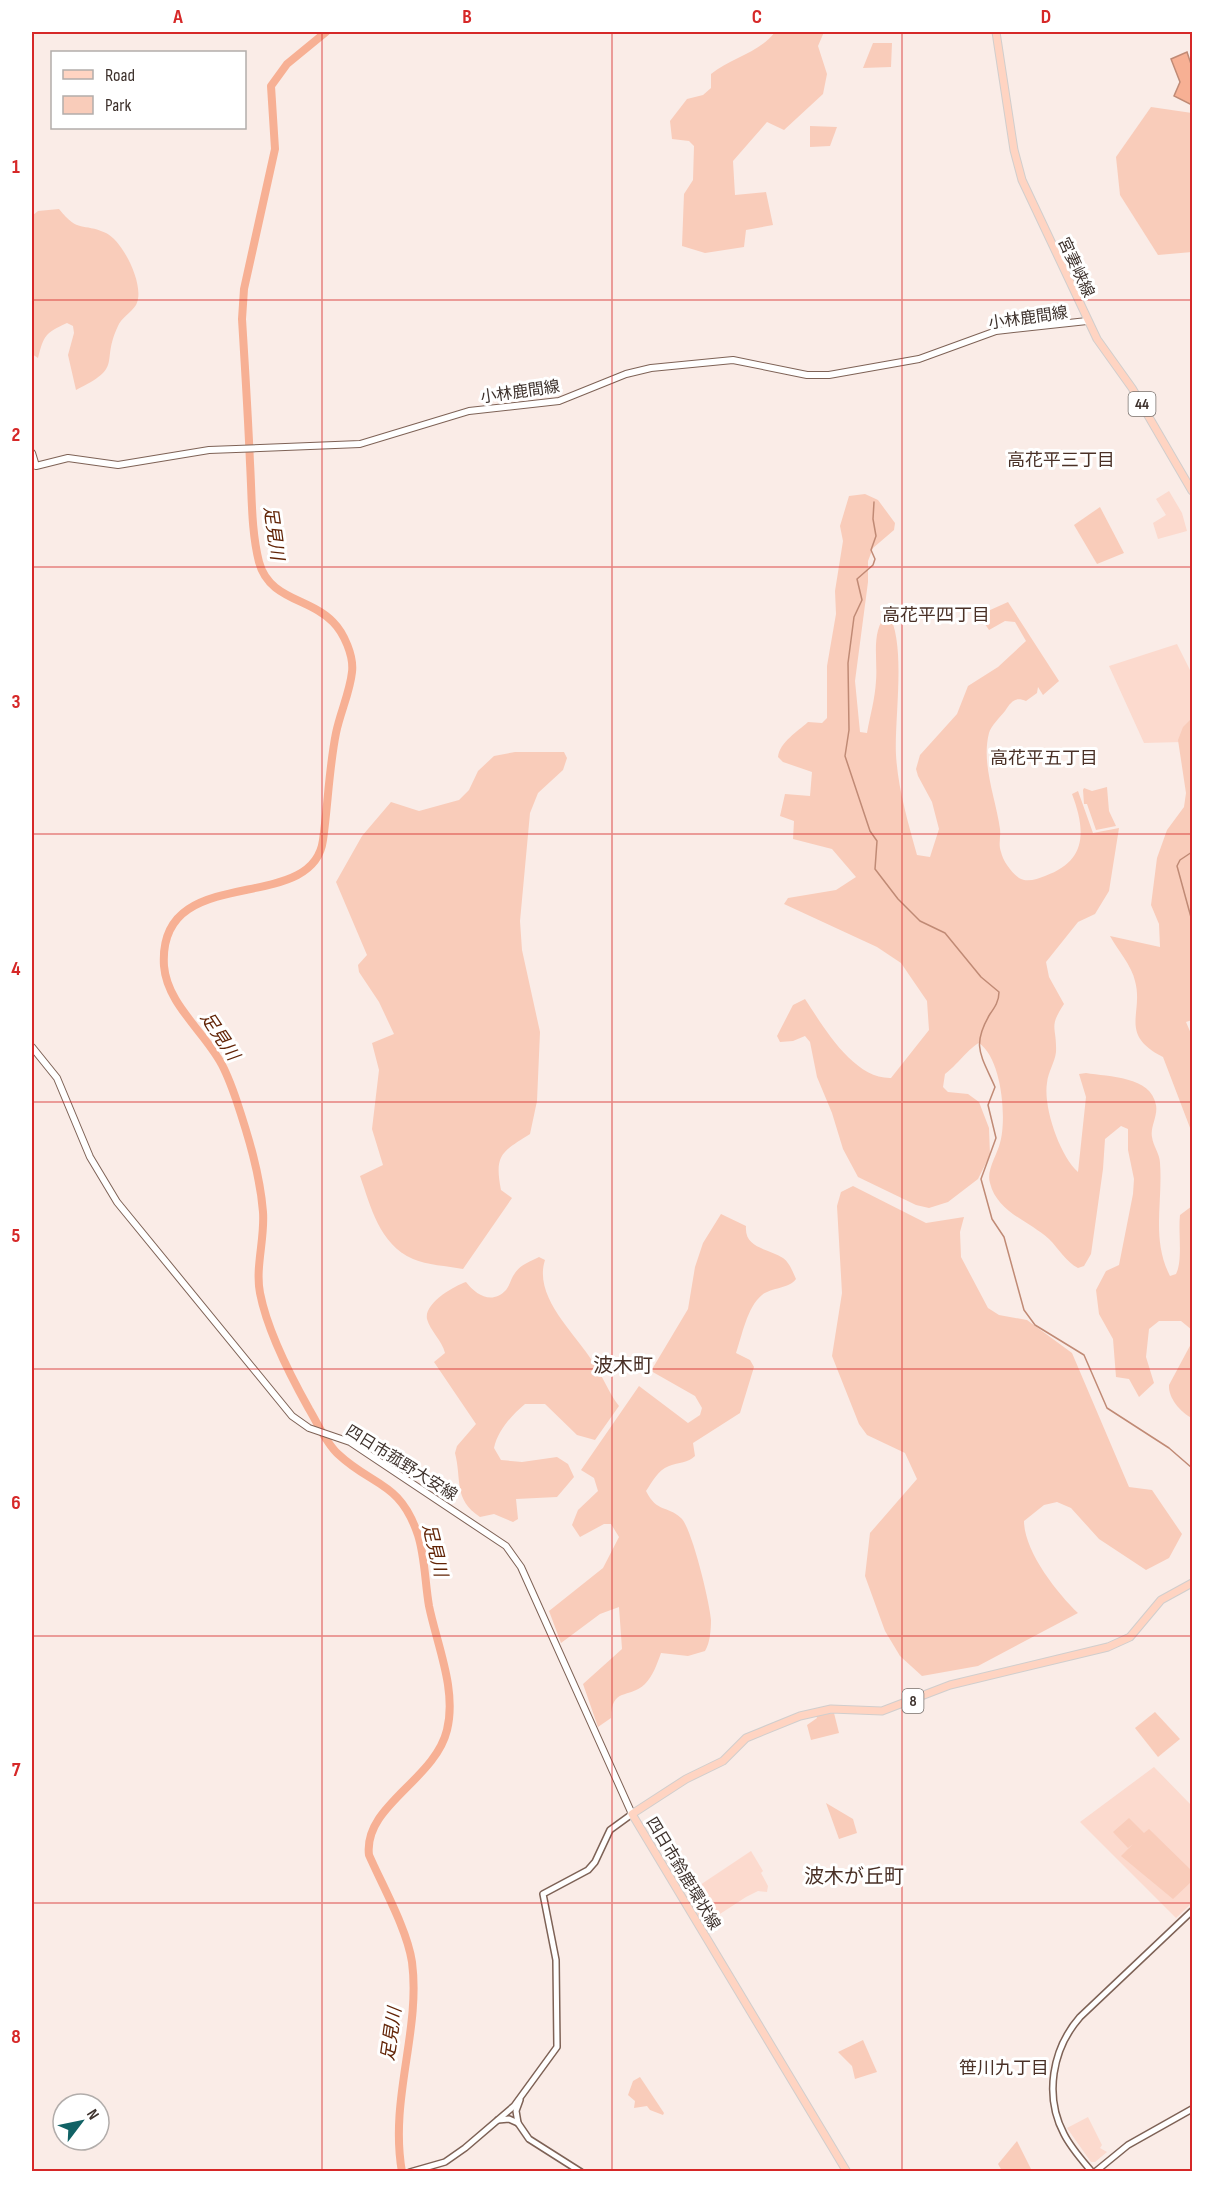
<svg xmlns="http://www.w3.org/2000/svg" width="1224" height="2203" font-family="'Sofia Sans Condensed','Noto Sans JP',sans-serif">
<rect width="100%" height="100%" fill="#faece7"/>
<g fill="#fcdace">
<path d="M1169 491 1182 513 1187 531 1158 539 1153 523 1166 515 1156 499Z"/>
<path d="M1177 644 1192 674V720L1182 742 1144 743 1109 666Z"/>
<path d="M1154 1767 1192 1806V1903L1176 1918 1080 1822Z"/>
<path d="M751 1851 763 1871 761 1873 768 1886 767 1892 758 1891 746 1897 703 1925 685 1895Z"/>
<path d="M1088 2117 1102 2145 1100 2148 1107 2152 1095 2162H1091L1067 2128Z"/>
</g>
<g fill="#f9ccba">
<path d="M775 32H824L818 46 827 74 823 94 784 130 767 122 733 161 735 195 766 192 773 225 746 230 744 247 705 253 682 246 684 194 693 180 694 146 689 141 672 139 670 121 687 99 703 95 711 88V74C731 58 760 52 775 32Z"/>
<path d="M873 43H892L891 67 863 68Z"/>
<path d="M1151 107 1192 113V252L1158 255 1120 195 1116 157Z"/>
<path d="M810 126 837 127 830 146 810 147Z"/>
<path d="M59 209C79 234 82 222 106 233 123 241 146 287 136 305 131 313 121 318 118 326 100 364 125 366 76 390L68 355 74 333 73 326 67 323C45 333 44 335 38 358L32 354V216L38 211Z"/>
<path d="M865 494 878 500 895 523 894 530 873 548 868 561V582L855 681 860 732 867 733C870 716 875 699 876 681 878 659 870 630 888 613 907 643 894 719 896 755 898 789 908 822 917 855L930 857 939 829 932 802 918 776 916 769 920 755 957 714 968 686 998 667 1026 641 1015 622 1005 621 989 630 979 615 1008 602 1059 681 1043 695 1038 687 1037 693 1026 701C1015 696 1011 702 1005 711 1000 717 991 726 989 733 981 764 996 799 1000 829 1001 837 998 844 1001 852 1003 861 1011 872 1019 878 1027 883 1037 879 1045 876 1087 861 1086 831 1072 794L1078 791 1093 833 1119 828 1109 891 1095 914 1078 922 1046 962 1049 977 1064 1004C1048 1028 1057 1026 1056 1052 1055 1062 1048 1072 1047 1083 1043 1107 1060 1156 1078 1172L1086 1097 1079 1074 1086 1073C1109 1077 1151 1076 1156 1105 1158 1116 1150 1127 1152 1137 1153 1146 1160 1154 1160 1163 1163 1203 1151 1239 1170 1276L1176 1274C1183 1260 1178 1232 1180 1215L1192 1206V1330L1181 1321H1159L1149 1329 1146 1357 1154 1383 1139 1397 1129 1379 1116 1377 1113 1339 1099 1314 1096 1290 1106 1271 1119 1265 1133 1194 1134 1179 1128 1150V1129L1121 1126 1105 1139 1103 1169 1091 1254 1084 1266 1078 1268C1066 1262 1059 1249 1049 1239 1029 1221 997 1212 990 1183 986 1171 997 1155 1000 1143 1007 1119 1002 1059 979 1043 971 1046 955 1067 945 1074L943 1087 948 1092 968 1094 979 1102 989 1128 990 1155 978 1179 948 1202 929 1208 916 1205 858 1177 843 1149 832 1113 817 1077 810 1042 805 1036 793 1041 780 1042 777 1036 793 1005 805 999C823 1026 853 1079 891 1078L929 1030 927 1001 901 963 877 947 784 904 788 898 836 890 856 877 832 849 793 839 794 821 780 816 785 794 810 796 812 772 783 762 778 757C780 742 797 732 808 722L822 723 827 718V666L836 614 835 591 843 541 840 526 849 496Z"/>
<path d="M1100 507 1124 553 1097 564 1074 525Z"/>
<path d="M1192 718V1020L1186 1022 1192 1036V1133L1163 1057C1118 1034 1144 1014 1135 981 1132 966 1117 949 1110 936L1160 947 1159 924 1151 905 1157 858 1167 830 1184 807 1186 793 1178 740 1183 727Z"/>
<path d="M515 752H564L567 758 563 770 538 793 530 813 520 921 522 950 540 1032 537 1101 530 1134C502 1152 494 1154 501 1190L512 1198 463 1269C447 1266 427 1265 413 1259 379 1244 371 1207 360 1176L383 1165 372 1129 379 1070 372 1043 394 1034 379 1002 359 972 358 965 367 955 336 882 362 836 391 802 419 811 459 800 469 790 478 771 494 756Z"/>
<path d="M1107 787 1109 811 1116 826 1096 830 1087 804H1084L1083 790 1084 788 1092 791Z"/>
<path d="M853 1186 926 1223 964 1217 960 1232 961 1257 988 1308 999 1315 1027 1320 1072 1353 1129 1487 1152 1490 1182 1534 1169 1558 1146 1570 1099 1539 1071 1508 1057 1502 1044 1505 1024 1521C1024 1551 1057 1593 1078 1613L978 1666 922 1676 900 1656 885 1631 865 1576 870 1533 917 1479 905 1453 867 1435 859 1424 832 1356 842 1293 837 1206 841 1192Z"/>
<path d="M721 1214 746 1226C744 1249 768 1248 783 1258 789 1262 793 1272 796 1279 789 1289 772 1287 762 1295 747 1307 742 1336 736 1353L750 1360 754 1367 740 1413 693 1443 695 1456C688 1463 679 1462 669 1466 657 1471 653 1481 646 1491 657 1513 667 1505 681 1518 692 1528 710 1604 711 1620 711 1630 710 1643 705 1651L688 1656 661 1653C657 1664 653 1676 645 1684 628 1700 612 1686 611 1718L598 1727 583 1684 622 1649 619 1607 600 1614 561 1643 549 1611 603 1568 619 1537 611 1524H604L580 1537 572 1525 578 1510 598 1491 594 1478 581 1470 639 1386 688 1423 700 1415 702 1408 695 1396 651 1371 688 1309 695 1267 703 1243Z"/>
<path d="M539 1257 545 1260C533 1297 575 1333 593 1362 603 1376 608 1392 619 1406L595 1440 577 1435 545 1404H525C511 1416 498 1430 494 1448L501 1460 522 1462 557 1457 568 1464 574 1477 557 1497 516 1499 518 1519 513 1522 494 1514 480 1517C453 1499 462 1480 455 1453L457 1446 476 1424 434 1362 445 1353C442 1340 430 1331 427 1319 424 1303 454 1286 466 1282 476 1295 492 1305 506 1290 510 1285 511 1278 515 1273 520 1265 531 1261 539 1257Z"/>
<path d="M1192 1342V1418C1181 1413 1168 1398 1169 1385Z"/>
<path d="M1155 1712 1180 1739 1158 1757 1135 1728Z"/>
<path d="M834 1713 839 1733 811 1740 807 1725 817 1718 816 1715Z"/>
<path d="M826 1803 853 1819 857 1833 839 1839Z"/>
<path d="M1129 1818 1144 1833 1149 1829 1192 1871V1881L1173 1899 1121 1856 1133 1844 1128 1848 1113 1832Z"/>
<path d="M863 2040 877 2072 855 2079 852 2066 838 2052Z"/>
<path d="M640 2077 664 2113 663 2115 650 2110 647 2106 634 2108 635 2101 628 2095 633 2081Z"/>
<path d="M1017 2141 1032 2171H1002L998 2164Z"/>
</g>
<path fill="#f7b094" stroke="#c08a75" stroke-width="1.5" d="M1187 52 1192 67V105L1174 96 1180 82 1171 59Z"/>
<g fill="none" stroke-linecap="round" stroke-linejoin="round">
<g stroke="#c08a75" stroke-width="1.5">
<path d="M874 502 873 519 876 536 871 550 875 559 873 565 857 579 862 600 854 617 848 663 849 730 845 756 870 831 877 841 875 869 898 899 920 921 945 933 981 977 999 992C999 1001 995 1007 990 1014 971 1046 981 1055 995 1087L988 1105 996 1138 981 1179 992 1219 1004 1237 1024 1310 1035 1325 1084 1355 1107 1408 1169 1448 1192 1468"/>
<path d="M1192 852 1180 860 1177 866 1192 921"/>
</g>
<path stroke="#f7b094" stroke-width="8" d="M326 32 287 64 271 86 275 149 244 289 242 319C245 367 248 415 250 463 252 496 251 530 259 562 269 600 310 598 333 622 344 633 354 656 352 672 350 692 340 713 336 733 329 768 328 804 323 840 313 917 157 859 164 966 167 1002 200 1028 218 1058 226 1070 231 1085 236 1099 248 1135 260 1174 263 1212 265 1239 255 1267 260 1293 267 1329 291 1377 309 1409 318 1424 326 1443 338 1454 373 1487 400 1481 418 1535 425 1557 425 1583 429 1606 437 1645 457 1690 447 1730 435 1780 363 1806 369 1855 383 1887 407 1929 412 1962 421 2031 389 2099 402 2172"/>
<g stroke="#7e6256" stroke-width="8">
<g id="tertiary">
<path d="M498 2120 509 2119 518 2123 529 2139 581 2172"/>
<path d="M518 2123 516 2111 520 2100"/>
<path d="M410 2172 445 2162 465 2148 514 2106 557 2047 556 1960 543 1894 588 1870 595 1862 610 1830 632 1814"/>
<path d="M1092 2172C1082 2160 1071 2148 1064 2134 1044 2096 1052 2049 1080 2017L1192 1911"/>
<path d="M1095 2172 1128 2145 1192 2109"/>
</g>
</g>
<g stroke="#7e6256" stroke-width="8">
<g id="secondary">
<path d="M32 453 36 466 68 458 118 465 209 450 360 444 469 411 559 401 626 374 651 368 733 360 807 375H829L919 359 996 331 1087 321"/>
<path d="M32 1047 57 1078 90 1157 117 1202 292 1416 309 1428 350 1442 506 1546 521 1567 632 1814"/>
</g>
</g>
<g stroke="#d1cecd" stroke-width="9">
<g id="primary">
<path d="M996 32 1014 150 1022 180 1097 339 1132 388 1192 491"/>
<path d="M847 2172 632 1814 686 1779 723 1761 746 1738 800 1716 831 1709 882 1711 950 1685 1108 1647 1130 1637 1161 1600 1192 1583"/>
</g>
</g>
<use href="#tertiary" stroke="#fff" stroke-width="5"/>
<use href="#secondary" stroke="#fff" stroke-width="6"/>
<use href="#primary" stroke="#ffd4c2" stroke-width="7"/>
</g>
<path fill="none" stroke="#d62828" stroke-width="1.5" stroke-opacity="0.55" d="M322 32V2172M612 32V2172M902 32V2172M32 300H1192M32 567H1192M32 834H1192M32 1102H1192M32 1369H1192M32 1636H1192M32 1903H1192"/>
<g text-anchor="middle" stroke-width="6" stroke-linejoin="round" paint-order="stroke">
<g fill="#fff" stroke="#78706c" stroke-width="1.5">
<rect x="1128.5" y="392" width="27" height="24" rx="4.5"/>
<rect x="902.5" y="1689" width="21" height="24" rx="4.5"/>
</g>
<g font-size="15" font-weight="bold" fill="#3e322d">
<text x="1142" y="409">44</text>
<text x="913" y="1706">8</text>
</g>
<g font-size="16" fill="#3e322d" stroke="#fff">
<text transform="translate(1077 267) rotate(65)" y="6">宮妻峡線</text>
<text transform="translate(1028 317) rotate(-8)" y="6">小林鹿間線</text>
<text transform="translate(520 391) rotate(-8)" y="6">小林鹿間線</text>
<text transform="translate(402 1462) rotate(32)" y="6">四日市菰野大安線</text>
<text transform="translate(684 1873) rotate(59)" y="6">四日市鈴鹿環状線</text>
</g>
<g font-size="18" fill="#4a3127" stroke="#fff">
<text x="1061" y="466">高花平三丁目</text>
<text x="936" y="621">高花平四丁目</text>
<text x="1044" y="764">高花平五丁目</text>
<text x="1004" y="2074">笹川九丁目</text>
</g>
<g font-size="18" font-style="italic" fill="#622406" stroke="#fff">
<text transform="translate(274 533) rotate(82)" y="6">足見川</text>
<text transform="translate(220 1036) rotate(56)" y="6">足見川</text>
<text transform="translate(435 1550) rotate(76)" y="6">足見川</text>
<text transform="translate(391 2034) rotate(-82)" y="6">足見川</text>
</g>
<g font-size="20" fill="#4a3127" stroke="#fff">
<text x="623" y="1372">波木町</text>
<text x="854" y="1883">波木が丘町</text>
</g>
</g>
<rect width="1224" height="2203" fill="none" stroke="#ffffff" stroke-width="66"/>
<rect x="51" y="51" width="195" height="78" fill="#ffffff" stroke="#b2adab" stroke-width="1.5"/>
<rect x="63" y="70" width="30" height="9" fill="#ffd4c2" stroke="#b2adab" stroke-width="1.5"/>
<text x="105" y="81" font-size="18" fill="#3e322d">Road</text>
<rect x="63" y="96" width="30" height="18" fill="#f9ccba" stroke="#b2adab" stroke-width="1.5"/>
<text x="105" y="111" font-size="18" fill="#3e322d">Park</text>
<g transform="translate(81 2122) rotate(58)"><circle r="28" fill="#ffffff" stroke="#b2adab" stroke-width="1.5"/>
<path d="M0-4.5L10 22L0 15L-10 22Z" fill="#116265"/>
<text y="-9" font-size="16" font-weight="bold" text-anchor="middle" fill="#3e322d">N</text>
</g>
<rect x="33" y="33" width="1158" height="2137" fill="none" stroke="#d62828" stroke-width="2"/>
<g font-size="20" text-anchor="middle" font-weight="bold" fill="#d62828">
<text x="178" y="23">A</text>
<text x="467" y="23">B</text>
<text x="757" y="23">C</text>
<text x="1046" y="23">D</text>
<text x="16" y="173">1</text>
<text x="16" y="441">2</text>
<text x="16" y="708">3</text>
<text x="16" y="975">4</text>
<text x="16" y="1242">5</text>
<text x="16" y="1509">6</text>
<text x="16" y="1776">7</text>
<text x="16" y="2043">8</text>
</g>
</svg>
